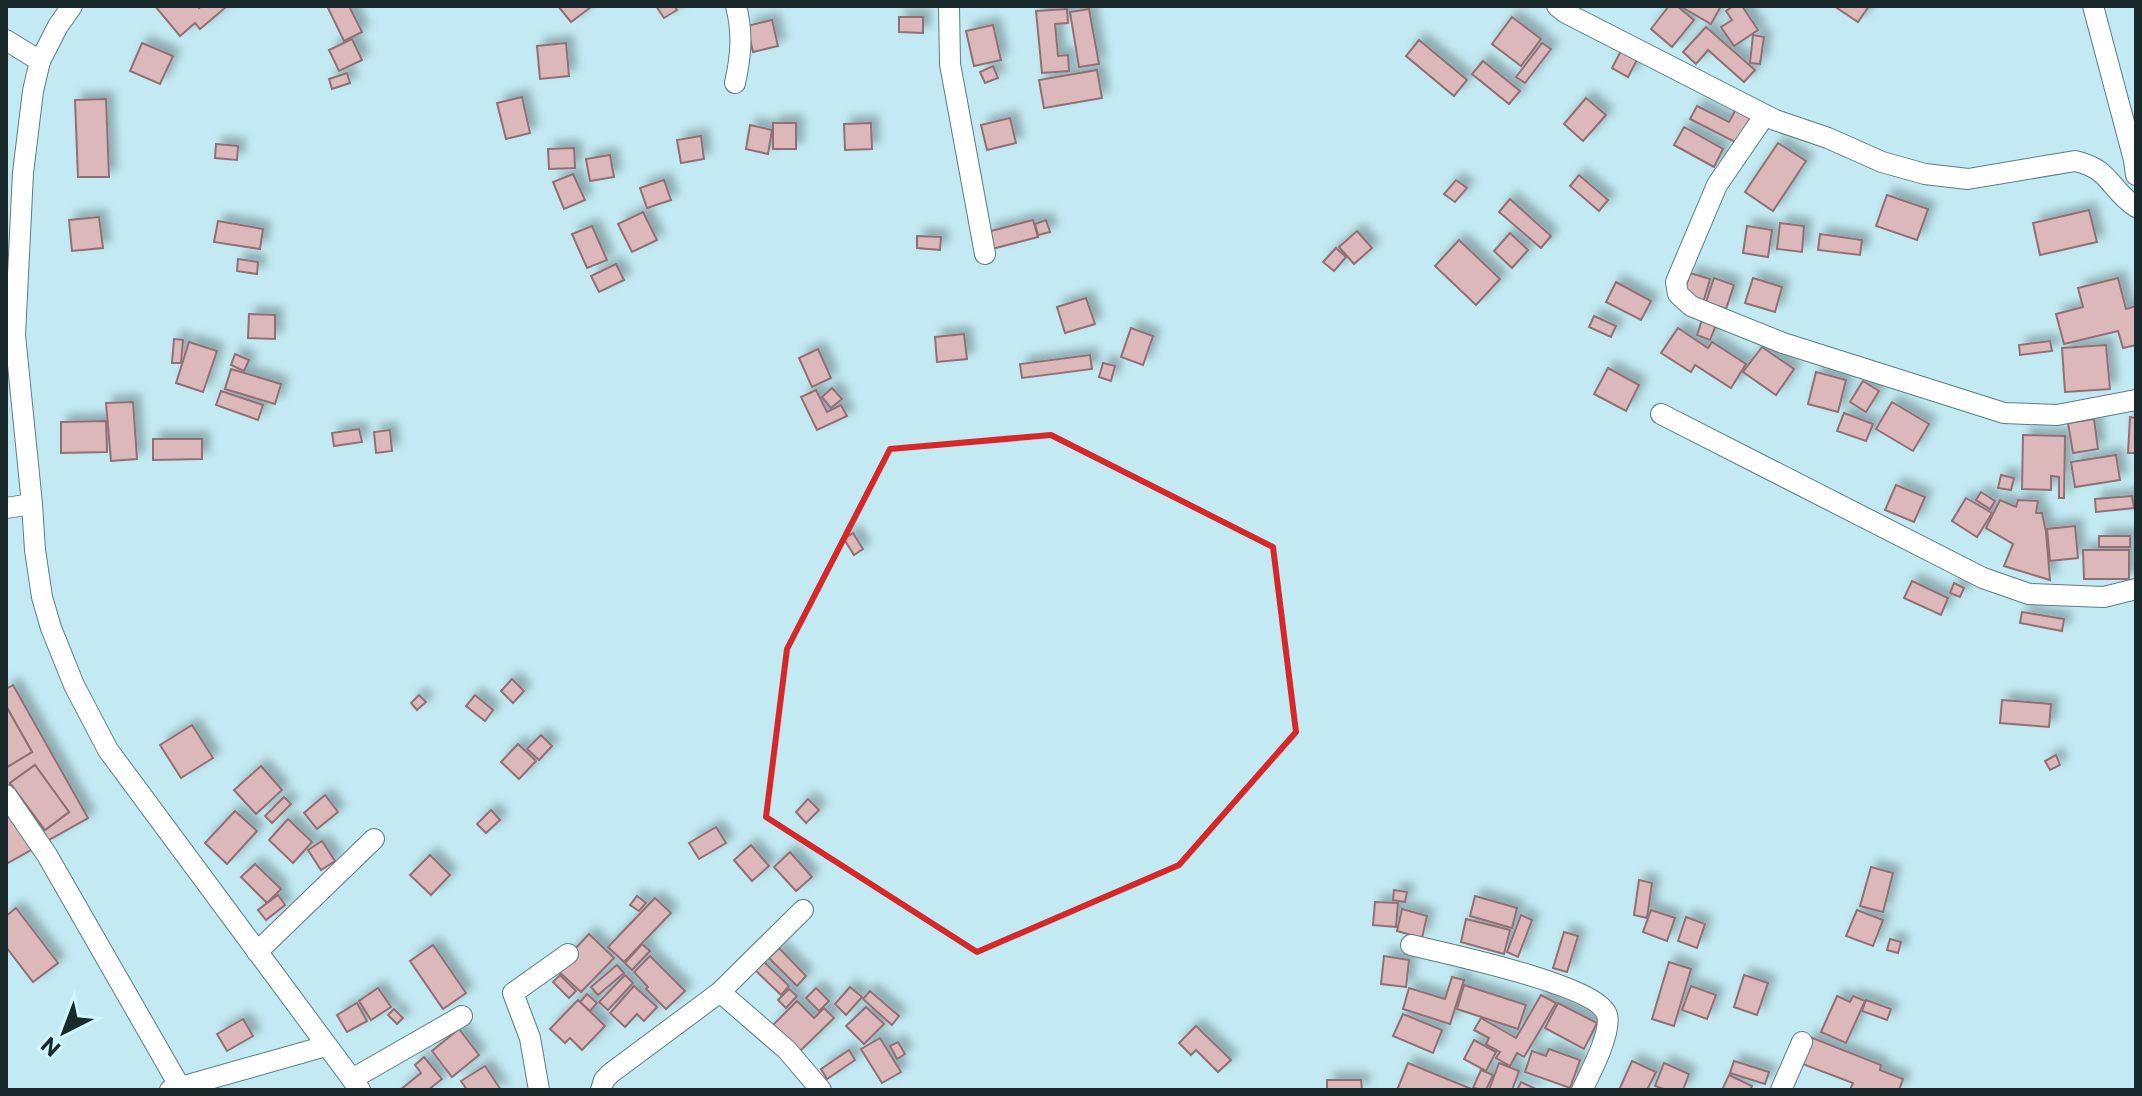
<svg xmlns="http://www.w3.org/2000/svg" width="2142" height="1096" font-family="Commissioner,sans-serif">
<defs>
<filter id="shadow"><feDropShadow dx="7" dy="-7" stdDeviation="4" flood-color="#0004"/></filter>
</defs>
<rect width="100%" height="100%" fill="#c3eaf2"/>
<g fill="#dcb8bb" stroke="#917074" stroke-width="2" fill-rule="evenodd" filter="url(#shadow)">
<path d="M155 6H198L199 8 202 6 226 7 200 29 195 23 180 36Z"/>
<path d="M332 6H349L362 32 344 41 328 8Z"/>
<path d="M558 6H590L591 7 571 22Z"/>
<path d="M656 6H674L677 10 664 18Z"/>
<path d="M1669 6H1677L1694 20 1672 47 1651 29Z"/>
<path d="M1680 6H1721L1711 24Z"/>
<path d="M1733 6H1742L1758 30 1734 46 1721 27 1732 20 1726 11Z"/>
<path d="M1834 6H1869L1858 22Z"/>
<path d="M1067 9 1068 23 1055 24 1058 56 1068 55 1069 71 1042 73 1036 11Z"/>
<path d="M1089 9 1099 64 1079 67 1070 12Z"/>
<path d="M899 17H923V33L899 32Z"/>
<path d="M1512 17 1541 39 1521 66 1492 44Z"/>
<path d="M772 20 778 46 753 52 747 26Z"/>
<path d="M993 25 1001 60 974 66 966 31Z"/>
<path d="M1706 27 1755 70 1744 82 1708 50 1696 64 1683 52Z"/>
<path d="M1753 35 1764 37 1760 64 1750 63Z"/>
<path d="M352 39 362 60 339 71 329 50Z"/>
<path d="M1419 40 1467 80 1454 96 1406 56Z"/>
<path d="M142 43 173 56 160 84 130 71Z"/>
<path d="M566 43 569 76 540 79 537 46Z"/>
<path d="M1542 43 1551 49 1525 83 1516 77Z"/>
<path d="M1622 49 1638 58 1628 77 1612 68Z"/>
<path d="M1483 61 1520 91 1509 104 1472 74Z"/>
<path d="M993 66 998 78 985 83 980 72Z"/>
<path d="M1097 70 1102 98 1044 108 1039 80Z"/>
<path d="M347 73 350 83 332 89 329 79Z"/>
<path d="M522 97 530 133 506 139 497 103Z"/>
<path d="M1586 98 1606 115 1583 141 1564 124Z"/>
<path d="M106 99 109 177H78L75 100Z"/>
<path d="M1697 106 1729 122 1736 109 1751 117 1737 143 1690 119Z"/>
<path d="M1010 118 1016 143 987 150 981 125Z"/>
<rect x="773" y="123" width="23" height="26"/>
<path d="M871 123 872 149 845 150 844 124Z"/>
<path d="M750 125 772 130 768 154 746 149Z"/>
<path d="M1684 127 1723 149 1714 167 1674 145Z"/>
<path d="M701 136 704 159 681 163 677 140Z"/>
<path d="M1778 143 1806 161 1773 211 1745 192Z"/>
<path d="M216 144 238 146 237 160 215 158Z"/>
<path d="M574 148 575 168 549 169 548 149Z"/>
<path d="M610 155 614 177 590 181 586 159Z"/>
<path d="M573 174 585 200 564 209 553 182Z"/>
<path d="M1579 175 1608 200 1599 211 1570 186Z"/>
<path d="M664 180 671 200 647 208 640 188Z"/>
<path d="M1456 180 1467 188 1455 202 1444 194Z"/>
<path d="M1887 195 1928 209 1917 240 1876 226Z"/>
<path d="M1510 199 1551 236 1541 248 1499 212Z"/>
<path d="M2089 210 2097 242 2040 255 2033 223Z"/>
<path d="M643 212 657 240 632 252 618 224Z"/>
<path d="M99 217 103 248 72 251 69 220Z"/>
<path d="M1033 220 1038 237 992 249 987 232Z"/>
<path d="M1046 220 1050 232 1038 235 1035 224Z"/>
<path d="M218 221 263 229 260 249 214 242Z"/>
<path d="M1780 223 1804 226 1802 252 1777 249Z"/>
<path d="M592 226 607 260 587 268 572 234Z"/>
<path d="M1747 226 1772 230 1768 257 1743 253Z"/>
<path d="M1357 231 1372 248 1354 264 1339 247Z"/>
<path d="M1510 233 1528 250 1512 268 1494 251Z"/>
<path d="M1820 234 1862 240 1860 255 1818 250Z"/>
<path d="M917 236 941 237 940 250 917 248Z"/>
<path d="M1459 240 1500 279 1476 305 1435 266Z"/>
<path d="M1336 248 1346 257 1334 271 1323 262Z"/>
<path d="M238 259 258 262 257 274 237 271Z"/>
<path d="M616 264 624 280 599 292 591 276Z"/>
<path d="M1690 273 1710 279 1703 303 1683 297Z"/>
<path d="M1714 278 1734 285 1726 309 1706 302Z"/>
<path d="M1753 278 1782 287 1775 312 1745 303Z"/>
<path d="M2118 278 2126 309 2136 306V345L2123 348 2118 331 2064 344 2056 314 2083 307 2078 288Z"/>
<path d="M1616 282 1651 301 1641 320 1606 302Z"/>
<path d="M1086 298 1095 324 1065 333 1057 307Z"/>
<path d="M249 314 275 315V339L248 338Z"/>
<path d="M1594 316 1616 326 1611 337 1589 327Z"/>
<path d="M1702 320 1716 325 1710 340 1697 335Z"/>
<path d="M1131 328 1153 336 1143 365 1121 357Z"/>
<path d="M1678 328 1708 348 1712 342 1746 364 1731 388 1695 365 1691 372 1661 353Z"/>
<path d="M964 334 967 359 937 362 935 337Z"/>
<path d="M174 339 183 340 181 363H172Z"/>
<path d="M2050 341 2052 351 2020 355 2019 345Z"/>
<path d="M189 342 217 351 203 392 176 383Z"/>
<path d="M2106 345 2110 389 2065 392 2062 348Z"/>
<path d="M1762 347 1794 369 1776 395 1743 372Z"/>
<path d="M818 349 831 378 812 387 799 358Z"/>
<path d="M235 354 249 360 244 371 231 365Z"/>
<path d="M1090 355 1092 369 1022 378 1020 364Z"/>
<path d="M1103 363 1115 366 1111 381 1099 377Z"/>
<path d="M1608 368 1639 385 1626 411 1594 394Z"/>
<path d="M231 369 281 384 275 404 225 389Z"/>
<path d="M1816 372 1846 380 1838 412 1808 404Z"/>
<path d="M1863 381 1879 391 1866 412 1850 402Z"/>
<path d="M832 388 842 399 831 408 822 397Z"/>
<path d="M816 390 827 412 841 405 847 416 817 430 801 397Z"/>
<path d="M221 391 263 405 258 420 216 405Z"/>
<path d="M133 402 137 459 111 461 106 403Z"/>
<path d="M1892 402 1929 424 1913 451 1876 429Z"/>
<path d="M1844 413 1873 424 1866 441 1837 431Z"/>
<path d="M2130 417 2136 418V453H2128Z"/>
<path d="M2094 419 2098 449 2073 453 2068 423Z"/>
<path d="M106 421 107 452 61 453V422Z"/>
<path d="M359 429 362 442 334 446 332 433Z"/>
<path d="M390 430 392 451 376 453 374 432Z"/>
<path d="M2023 435 2065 436 2064 498H2059V477L2051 476V490L2022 489Z"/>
<path d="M153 439H202V459L153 460Z"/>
<path d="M2116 455 2120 480 2075 487 2071 462Z"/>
<path d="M2001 475 2014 478 2011 490 1998 488Z"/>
<path d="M1896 485 1925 497 1914 522 1885 510Z"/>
<path d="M1981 492 1995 501 1990 509 1976 500Z"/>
<path d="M2132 496 2134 508 2096 512 2095 499Z"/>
<path d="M1966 498 1992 513 1977 537 1952 521Z"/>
<path d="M2000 500 2016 507 2018 500 2038 501 2036 513H2042L2046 532 2050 580 2004 566 2013 544 1986 528Z"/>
<path d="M2075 526 2078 558 2050 561 2047 529Z"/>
<path d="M853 533 863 549 854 555 844 539Z"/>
<rect x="2099" y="536" width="31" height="11"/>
<path d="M2083 550H2129V579H2084Z"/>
<path d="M1912 581 1948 598 1941 615 1904 598Z"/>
<path d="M1954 583 1964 588 1960 597 1950 593Z"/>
<path d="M2022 612 2064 619 2062 631 2020 623Z"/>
<path d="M512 679 524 691 513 703 501 691Z"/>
<path d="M13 685 88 818 6 864V765L7 767 32 752 6 706V689ZM35 765 69 812 45 830 10 783Z"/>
<path d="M419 695 426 702 417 710 411 703Z"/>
<path d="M475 695 493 710 485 721 466 706Z"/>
<path d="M2002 700 2051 704 2049 727 2000 723Z"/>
<path d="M6 706 32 752 7 767 6 765Z"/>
<path d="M192 725 213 758 181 778 160 745Z"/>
<path d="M541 735 552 746 539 760 527 749Z"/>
<path d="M518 744 536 761 519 779 501 762Z"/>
<path d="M2056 755 2060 765 2050 770 2045 761Z"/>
<path d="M35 765 69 812 45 830 10 783Z"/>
<path d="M261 766 282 790 256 814 234 790Z"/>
<path d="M325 795 338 812 317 829 304 813Z"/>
<path d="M284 797 291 804 272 823 265 816Z"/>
<path d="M808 799 819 810 806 823 796 812Z"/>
<path d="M491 810 500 820 486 833 477 824Z"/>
<path d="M235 811 257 831 227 864 205 843Z"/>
<path d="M288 819 312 842 293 863 269 840Z"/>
<path d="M716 827 726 843 699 859 689 843Z"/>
<path d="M322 841 335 861 321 870 308 850Z"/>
<path d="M751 845 769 866 752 881 734 860Z"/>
<path d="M790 852 812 877 796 891 774 867Z"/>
<path d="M430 855 450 875 431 895 410 875Z"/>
<path d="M255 864 281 889 267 903 241 877Z"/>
<path d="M1871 867 1893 873 1883 912 1860 906Z"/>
<path d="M1639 880 1652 883 1647 918 1634 915Z"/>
<path d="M1394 890 1407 892 1405 902 1393 900Z"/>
<path d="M278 895 285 905 266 920 258 910Z"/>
<path d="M637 896 646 903 639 911 630 905Z"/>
<path d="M1475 896 1517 908 1512 928 1470 916Z"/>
<path d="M655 898 671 913 624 962 608 947Z"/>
<path d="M1375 902 1398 903 1396 927 1373 925Z"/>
<path d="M16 908 58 963 33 982 6 947V916Z"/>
<path d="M1402 909 1427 916 1422 938 1397 931Z"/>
<path d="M1651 910 1675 918 1667 941 1643 932Z"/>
<path d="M1857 910 1883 920 1873 946 1846 936Z"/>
<path d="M1521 915 1532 920 1518 957 1507 952Z"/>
<path d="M1686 917 1705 924 1697 948 1678 941Z"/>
<path d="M1466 919 1510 930 1504 954 1461 942Z"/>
<path d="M1564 932 1578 936 1567 972 1553 968Z"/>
<path d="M589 934 614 958 581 992 556 969Z"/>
<path d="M1890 939 1901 942 1898 953 1887 950Z"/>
<path d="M642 944 650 951 632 970 625 963Z"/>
<path d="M433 945 466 993 443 1009 410 961Z"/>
<path d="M779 948 806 976 797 986 769 958Z"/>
<path d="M650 956 685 991 666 1009 646 989 648 987 634 972Z"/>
<path d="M1384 956 1409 960 1406 987 1381 984Z"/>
<path d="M762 960 789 986 781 995 754 969Z"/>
<path d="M1669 962 1691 969 1674 1026 1652 1019Z"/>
<path d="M617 965 624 973 598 995 591 987Z"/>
<path d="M560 975 576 991 569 998 553 982Z"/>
<path d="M625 975 633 983 608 1010 599 1002Z"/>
<path d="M1744 975 1768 983 1757 1015 1734 1007Z"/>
<path d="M1452 977 1464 980 1450 1024 1403 1009 1409 988 1445 999Z"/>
<path d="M1464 985 1526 1005 1518 1029 1457 1009Z"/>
<path d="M634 986 657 1007 644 1021 637 1014 625 1027 610 1013Z"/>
<path d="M1691 986 1716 995 1707 1019 1682 1010Z"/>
<path d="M850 987 862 997 846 1015 835 1004Z"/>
<path d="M378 988 391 1007 371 1020 359 1001Z"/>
<path d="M816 988 829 1001 819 1011 806 998Z"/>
<path d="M789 989 797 996 786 1008 778 1000Z"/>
<path d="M870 991 899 1016 892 1025 863 999Z"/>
<path d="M587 994 597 1003 590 1011 580 1002Z"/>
<path d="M1541 995 1556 1003 1524 1057 1517 1053 1510 1066 1496 1058 1500 1052 1486 1044 1489 1038 1474 1030 1481 1018 1516 1038Z"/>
<path d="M1837 996 1850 1002 1853 996 1865 1001 1846 1043 1821 1032Z"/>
<path d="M578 1000 605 1026 582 1050 570 1038 565 1043 550 1029Z"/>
<path d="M1866 1000 1891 1009 1887 1020 1862 1011Z"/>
<path d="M797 1001 814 1018 824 1008 834 1018 799 1052 773 1025Z"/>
<path d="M357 1003 367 1021 347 1032 337 1015Z"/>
<path d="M1558 1003 1597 1023 1584 1049 1545 1028Z"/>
<path d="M866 1007 884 1024 864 1044 846 1026Z"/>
<path d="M394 1009 403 1018 397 1024 388 1015Z"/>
<path d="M1403 1014 1442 1030 1433 1053 1393 1036Z"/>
<path d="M243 1019 253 1036 227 1051 217 1034Z"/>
<path d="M1196 1026 1231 1060 1218 1072 1196 1050 1191 1055 1179 1043Z"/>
<path d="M459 1029 479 1055 452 1077 432 1051Z"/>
<path d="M1810 1037 1881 1065 1880 1070 1903 1079 1899 1090H1850L1853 1083 1800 1063Z"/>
<path d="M880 1038 901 1072 882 1083 861 1049Z"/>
<path d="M1474 1040 1496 1052 1486 1071 1464 1059Z"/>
<path d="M898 1042 905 1054 897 1059 890 1046Z"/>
<path d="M1549 1049 1580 1060 1570 1088 1525 1072 1532 1051 1546 1056Z"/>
<path d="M849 1050 855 1060 827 1079 821 1069Z"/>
<path d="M424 1057 442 1079 428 1090H400L421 1073 415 1065Z"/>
<path d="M1632 1061 1656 1072 1647 1090H1619Z"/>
<path d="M1734 1061 1769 1072 1765 1084 1730 1073Z"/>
<path d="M1408 1063 1474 1090H1397Z"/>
<path d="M1499 1063 1519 1071 1512 1090H1489Z"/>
<path d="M1664 1063 1689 1074 1683 1090H1666L1655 1086Z"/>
<path d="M485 1066 501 1090H467L461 1081Z"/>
<path d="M1481 1070 1493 1075 1486 1090 1473 1088Z"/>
<path d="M1729 1075 1752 1086 1750 1090H1722Z"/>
<path d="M1327 1080H1361L1362 1090H1327Z"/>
<path d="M1521 1082 1538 1090H1517Z"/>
</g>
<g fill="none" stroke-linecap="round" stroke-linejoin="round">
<g stroke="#597d84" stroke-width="22">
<g id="minor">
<path d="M72 6 58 26 40 61 33 91 23 173 15 335 32 504 35 550 42 597 51 628 74 685 108 750 360 1090"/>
<path d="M949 6 950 64 985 254"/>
<path d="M1557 6 1566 13 1775 120 1828 138 1882 162 1925 174 1968 179 2075 161C2111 169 2109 189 2136 207"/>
<path d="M2093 6 2134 160 2136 175"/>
<path d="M6 40 40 61"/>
<path d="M735 83C741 56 743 33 736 6"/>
<path d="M1765 115 1717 185 1676 282 1678 294 1691 306 1783 343 2004 413 2057 415 2136 400"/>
<path d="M1661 414 1983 578 2029 594 2104 597 2136 589"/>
<path d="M6 508 32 504"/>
<path d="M6 795 47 855 180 1087"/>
<path d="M1411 945C1444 953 1598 985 1607 1015 1612 1032 1590 1074 1582 1090"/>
<path d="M257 952 374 839"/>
<path d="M720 992 787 1050 821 1090"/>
<path d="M352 1079 462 1016"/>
<path d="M170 1090 326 1046"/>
<path d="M539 1090 530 1038 513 993 568 954"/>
<path d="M601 1090 604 1080 611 1073 720 992 803 910"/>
<path d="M1781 1090 1802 1042"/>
</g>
</g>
<use href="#minor" stroke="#fff" stroke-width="20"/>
</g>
<path fill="none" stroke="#d62828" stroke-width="6" stroke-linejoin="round" d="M1051 435 1273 547 1296 732 1179 865 977 952 766 817 787 649 890 449Z"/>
<rect width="2142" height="1096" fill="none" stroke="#1a292c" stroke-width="16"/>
<g transform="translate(64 1032) rotate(222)" stroke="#d0f7ff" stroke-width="6" paint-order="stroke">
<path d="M0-6L14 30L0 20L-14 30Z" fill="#1a292c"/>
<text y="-12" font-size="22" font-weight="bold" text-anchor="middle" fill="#1a292c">N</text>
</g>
</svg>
